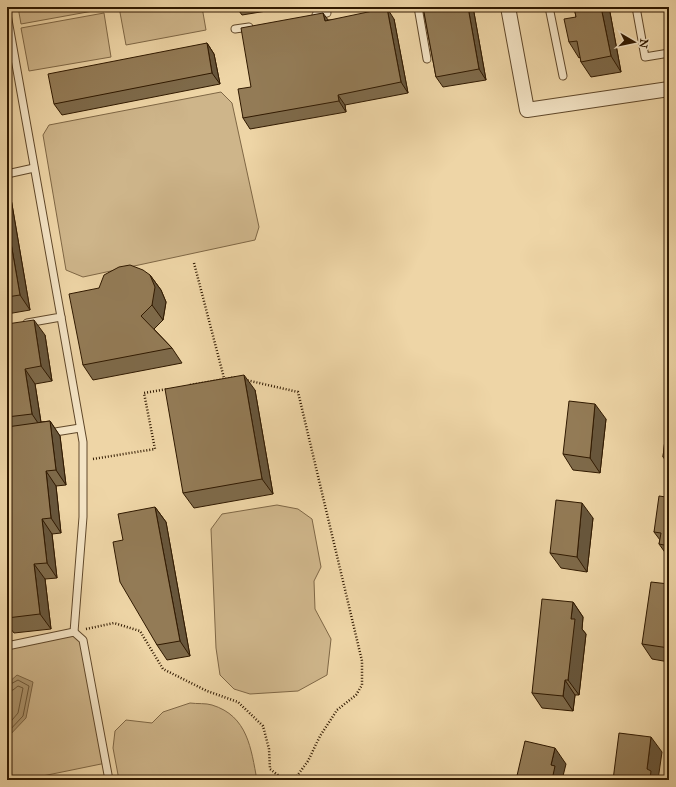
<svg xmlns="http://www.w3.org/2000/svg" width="676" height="787" font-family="'IM FELL Great Primer',serif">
<rect width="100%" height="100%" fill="#eed5a6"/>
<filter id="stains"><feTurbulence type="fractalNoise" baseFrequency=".005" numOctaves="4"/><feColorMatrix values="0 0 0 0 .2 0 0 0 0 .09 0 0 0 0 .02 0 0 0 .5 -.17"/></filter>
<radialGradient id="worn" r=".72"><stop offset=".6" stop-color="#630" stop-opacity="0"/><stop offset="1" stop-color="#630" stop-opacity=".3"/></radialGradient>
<g fill="#ceb58a" stroke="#7f6745">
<path d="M18 7H103L104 9 21 24Z"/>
<path d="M119 7H202L206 30 126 45Z"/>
<path d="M104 13 111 57 29 71 21 28Z"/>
<path d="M221 92 232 103 259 227 255 240 83 277 66 270 43 135 49 125Z"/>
<path d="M277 505 298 509 312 519 321 567 314 581 315 609 331 639 327 675 298 691 250 694 234 689 220 675 216 648 211 529 222 514Z"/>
<path d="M74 632 83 640 106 763 23 780H7V636L9 645Z"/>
<path d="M190 703C197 704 206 703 212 705 248 716 251 749 257 780H119L113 748 115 731 126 720 152 723 163 712Z"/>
</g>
<path fill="#ad956e" stroke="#7b6342" d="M17 675 33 682 26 718 7 738V684Z"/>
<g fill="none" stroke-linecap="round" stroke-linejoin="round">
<g stroke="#6e5737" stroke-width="1">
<path d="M7 686 18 680 29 686 23 716 7 733"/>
<path d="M7 691 13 690 18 686 23 688 18 713 7 726"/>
</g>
<g stroke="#60482a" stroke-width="9">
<g id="service">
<path d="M418 7 427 59"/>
<path d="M549 7 563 76"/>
<path d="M636 7 645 57 669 53"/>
<path d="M7 14 61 317 27 323"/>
<path d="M316 15 327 13 326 7"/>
<path d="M235 29 249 27"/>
<path d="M7 174 34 168"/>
<path d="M61 317 83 442V517L74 632"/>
<path d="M49 433 80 428"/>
<path d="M7 646 74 632 83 640 109 780"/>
</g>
</g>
<g stroke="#60482a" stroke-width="16">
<path id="minor" d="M508 7 527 110 669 89"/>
</g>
<g stroke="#301900" stroke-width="2.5" stroke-dasharray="1 2" stroke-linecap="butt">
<path d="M194 263 224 378"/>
<path d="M190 385 236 377"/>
<path d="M93 459 155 449 144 393 167 389"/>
<path d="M86 629 114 623 140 631 163 669 207 691 238 702 263 726 269 749 270 769 283 779 297 776 308 761 320 736 337 710 356 695 362 685V661L298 392 246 380"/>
</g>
<use href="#service" stroke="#f4e4c5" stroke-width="7"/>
<use href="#minor" stroke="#f4e4c5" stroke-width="14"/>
</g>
<g fill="#7e6a4a" stroke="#301900">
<path d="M236 7H291L242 15Z"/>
<path d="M423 7H473L486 80 443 87 436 77Z"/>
<path d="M574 7H609L621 72 591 77 581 62 580 57 579 58 569 42 576 17Z"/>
<path d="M394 19 408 93 345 105 346 112 250 129 243 118 251 87 328 20Z"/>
<path d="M207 43 214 54 220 84 62 115 54 104Z"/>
<path d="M7 180 8 181 30 310 7 314Z"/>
<path d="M150 275 161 290 166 302 163 320 154 329 172 348 182 363 93 380 83 365 99 288Z"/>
<path d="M7 324 45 335 52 381 35 384 41 422 50 421 60 436 66 485 56 486 61 533 52 534 57 578 45 579 51 629 14 633 7 624V520H11V463L8 433H7Z"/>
<path d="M255 390 273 494 194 508 183 493Z"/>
<path d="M669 404V465L663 457Z"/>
<path d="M606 419 600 473 573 470 563 454Z"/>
<path d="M669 489V558L659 544 660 540 654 532Z"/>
<path d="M155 507 166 522 190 656 167 660 157 645 123 540Z"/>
<path d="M593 518 587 572 561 568 550 553Z"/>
<path d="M669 584V662L652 659 642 644Z"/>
<path d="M573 602 583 617 582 629 586 634 579 695H575L573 711 542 708 532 693Z"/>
</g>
<g fill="#67563c" stroke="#301900">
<path d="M468 7H473L486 80 479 69Z"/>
<path d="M601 7H609L621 72 611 56Z"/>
<path d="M387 8 394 19 408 93 401 82Z"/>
<path d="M323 13 331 24 325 21Z"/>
<path d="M207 43 214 54 220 84 212 73Z"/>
<path d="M338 95 345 105 346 112 339 101Z"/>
<path d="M7 180 8 181 30 310 20 295 7 220Z"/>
<path d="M150 275 161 290 166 302 163 320 152 305Z"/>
<path d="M34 320 45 335 52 381 41 366Z"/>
<path d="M25 369 35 384 42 429 32 414Z"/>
<path d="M244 375 255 390 273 494 262 479Z"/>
<path d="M595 404 606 419 600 473 590 458Z"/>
<path d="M50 421 60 436 66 485 56 470Z"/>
<path d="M46 471 56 486 61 533 51 518Z"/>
<path d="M582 503 593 518 587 572 577 557Z"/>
<path d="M155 507 166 522 190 656 180 641Z"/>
<path d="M42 519 52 534 57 578 47 563Z"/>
<path d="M34 564 45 579 51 629 40 614Z"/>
<path d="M573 602 583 617 582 629 586 634 579 695 568 680 571 619Z"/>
<path d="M565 680 575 695 573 711 563 696Z"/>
<path d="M651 737 662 752 658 780H650L647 769Z"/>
<path d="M555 748 566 764 563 776 565 780H552L551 765Z"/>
</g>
<g fill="#937b56" stroke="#301900">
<path d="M423 7H468L479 69 436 77Z"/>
<path d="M574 7H601L611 56 581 62 577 41 569 42 564 19 576 17Z"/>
<path d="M387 8 401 82 338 95 339 101 243 118 238 89 251 87 241 28 323 13 325 21Z"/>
<path d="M207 43 212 73 54 104 48 74Z"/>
<path d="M7 220 20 295 7 297Z"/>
<path d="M130 265 143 270 150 275 155 287 152 305 141 316 172 348 83 365 69 294 99 288 104 275 119 267Z"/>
<path d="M34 320 41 366 25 369 32 414 7 417V324Z"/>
<path d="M244 375 262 479 183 493 165 389Z"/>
<path d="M569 401 595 404 590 458 563 454Z"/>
<path d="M669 404V457H663Z"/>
<path d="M50 421 56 470 46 471 51 518 42 519 47 563 34 564 40 614 7 618V520H11L7 489V463H11L7 427Z"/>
<path d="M667 488 669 489V546L659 544 661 533 654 532 659 496 666 497Z"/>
<path d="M556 500 582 503 577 557 550 553Z"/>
<path d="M155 507 180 641 157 645 120 582 113 542 123 540 118 514Z"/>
<path d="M651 582 669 584V648L642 644Z"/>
<path d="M542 599 573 602 571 619H575L568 680H565L563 696 532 693Z"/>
<path d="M619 733 651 737 647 769 651 771 650 780H613Z"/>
<path d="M525 741 555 748 551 765 555 766 552 780H516Z"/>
</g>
<rect width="676" height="787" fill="none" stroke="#eed5a6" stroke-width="24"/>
<rect x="8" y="8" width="660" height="771" fill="none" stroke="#301900" stroke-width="2"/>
<rect x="12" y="12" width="652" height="763" fill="none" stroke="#301900"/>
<g transform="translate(634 42) rotate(99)" stroke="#f4e4c5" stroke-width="3" paint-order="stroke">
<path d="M0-3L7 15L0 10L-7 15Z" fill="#301900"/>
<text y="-6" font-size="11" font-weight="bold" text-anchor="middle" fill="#301900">N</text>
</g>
<rect width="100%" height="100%" filter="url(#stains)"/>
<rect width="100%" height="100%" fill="url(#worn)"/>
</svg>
